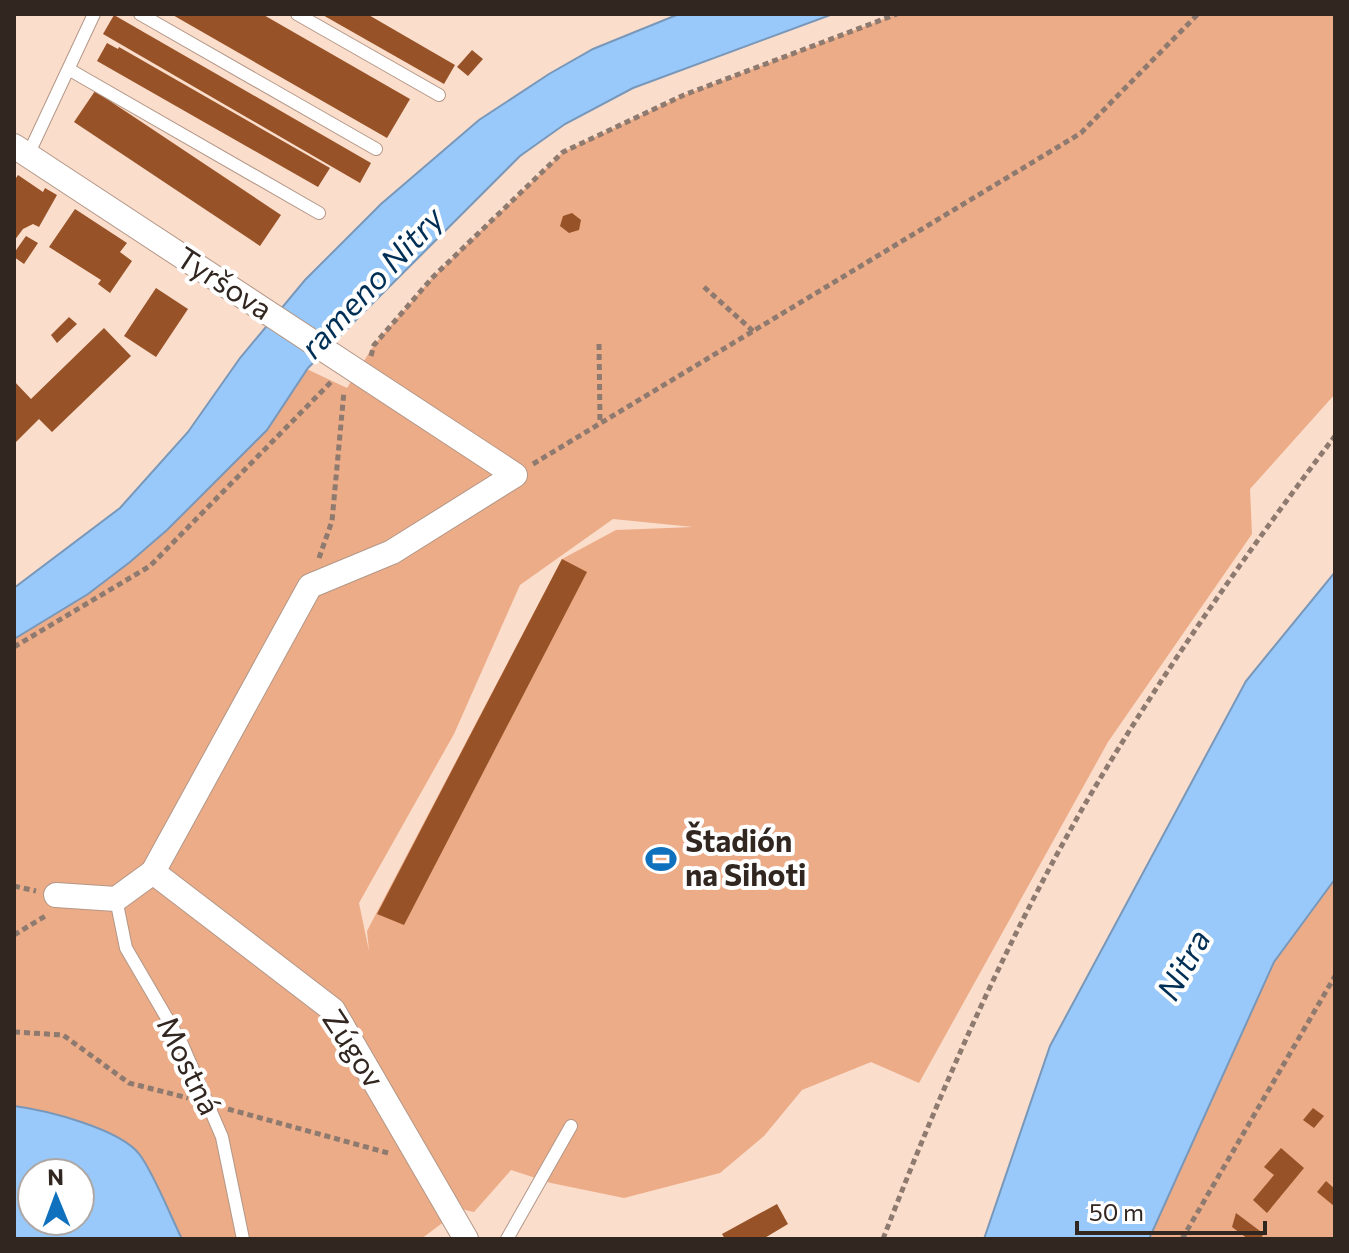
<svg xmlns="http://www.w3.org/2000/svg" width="1349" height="1253" font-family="Commissioner,sans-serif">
<rect width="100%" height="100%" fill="#fbddcc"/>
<g fill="#ecac88" fill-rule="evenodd">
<path d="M897 14H1335V394L1250 489 1252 534 1108 742 919 1083 871 1062 802 1090 764 1136 720 1173 624 1198 551 1183 511 1170 474 1212 461 1209 421 1239H23L14 1227V616L275 354 347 388 374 345 433 277 563 152 684 95ZM613 519 693 527 616 530 562 559 367 931 369 951 359 903 454 734 520 585ZM32 1173H80V1221H32Z"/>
<path d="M1335 879V1239H1149L1274 962Z"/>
</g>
<g fill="#98c9fa" stroke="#7998b9" stroke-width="2" fill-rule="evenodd">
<path d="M679 14H833L633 88 565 124 520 156 308 368 267 430 167 530 130 562 88 594 14 639V588L120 508 188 432 240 358 305 280 381 204 479 120 549 74 593 49Z"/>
<path d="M1335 572V879L1274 962 1149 1239H984L1050 1046 1246 681Z"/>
<path d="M14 1106C46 1110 121 1129 140 1155 155 1176 170 1215 182 1239H14ZM32 1173H80V1221H32Z"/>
</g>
<g fill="#975327">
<path d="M171 14H262L410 99 387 138Z"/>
<path d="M321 14H367L455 65 444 84Z"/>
<path d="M114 15 371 163 360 183 103 34Z"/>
<path d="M107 43 118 49 119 47 330 168 318 187 97 61Z"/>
<path d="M472 50 483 59 468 76 457 67Z"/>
<path d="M95 91 281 215 260 246 74 122Z"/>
<path d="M18 175 43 192 45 188 57 195 39 227 33 224 23 229 14 241V181Z"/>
<path d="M75 209 127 243 120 252 132 261 110 293 98 284 101 280 49 247Z"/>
<path d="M572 213 581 220 579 230 569 233 560 226 563 216Z"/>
<path d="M26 236 38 243 24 264 14 257V253Z"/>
<path d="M156 288 188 309 156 357 124 336Z"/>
<path d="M69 317 77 324 57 343 51 335Z"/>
<path d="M104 328 131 356 52 432 39 419 14 444V381L31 399Z"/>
<path d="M562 559 587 572 404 925 377 914Z"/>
<path d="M1313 1108 1324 1116 1314 1128 1303 1120Z"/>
<path d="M1281 1148 1304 1168 1267 1213 1253 1200 1274 1175 1264 1167Z"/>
<path d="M1326 1181 1335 1189 1334 1206 1317 1192Z"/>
<path d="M777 1204 788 1224 763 1239H725L722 1234Z"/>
<path d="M1236 1213 1264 1234 1260 1239H1248L1232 1227Z"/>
</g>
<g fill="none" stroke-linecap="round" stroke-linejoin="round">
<g stroke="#b39787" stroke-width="14">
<g id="lane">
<path d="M140 14 376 149"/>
<path d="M297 14 439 95"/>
<path d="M70 70 319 213"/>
<path d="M28 155 94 14"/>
<path d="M116 899 126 948 182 1044 222 1137 243 1239"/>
<path d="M507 1239 571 1126"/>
</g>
</g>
<g stroke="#b39787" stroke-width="26">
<g id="street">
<path d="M14 146 515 475 392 552 310 586 153 872 116 899 56 895"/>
<path d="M153 872 333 1010 466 1239"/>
</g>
</g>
<g stroke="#8e7a6f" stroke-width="5" stroke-dasharray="6 4" stroke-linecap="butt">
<path d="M704 287 754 332"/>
<path d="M599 344 600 423"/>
<path d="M371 356 374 345 433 277 563 152 684 95 897 14"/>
<path d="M533 464 1081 133 1198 14"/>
<path d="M319 558 332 521 344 391"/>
<path d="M14 647 150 566 332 381"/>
<path d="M14 886 36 891"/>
<path d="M14 935 47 915"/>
<path d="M14 1032 63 1035 129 1083 188 1098"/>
<path d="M228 1109 388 1153"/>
<path d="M883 1239C940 1092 1003 948 1081 811 1157 680 1244 556 1335 436"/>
<path d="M1182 1239 1335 976"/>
</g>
<use href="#lane" stroke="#fff" stroke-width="12"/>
<use href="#street" stroke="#fff" stroke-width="24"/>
</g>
<defs>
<g id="stadium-bare" transform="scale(2.4)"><path d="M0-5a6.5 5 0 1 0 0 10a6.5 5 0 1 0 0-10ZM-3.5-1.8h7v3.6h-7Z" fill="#0f71bd" stroke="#fff" stroke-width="2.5" paint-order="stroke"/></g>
</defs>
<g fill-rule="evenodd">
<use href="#stadium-bare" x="661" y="859"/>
</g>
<g text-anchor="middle" stroke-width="8" stroke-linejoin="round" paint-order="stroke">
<g font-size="30" fill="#322620" stroke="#fff">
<text transform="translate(224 284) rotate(33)" y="10">Tyršova</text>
<text transform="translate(353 1049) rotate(57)" y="10">Zúgov</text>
<text transform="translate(188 1066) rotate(64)" y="10">Mostná</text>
</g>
<g font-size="30" font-weight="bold" fill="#322620" stroke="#fff" text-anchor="start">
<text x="685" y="852">Štadión<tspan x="685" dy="34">na Sihoti</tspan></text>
</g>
<g font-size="32" font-style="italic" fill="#002f55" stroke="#fff">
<text transform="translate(372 283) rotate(-47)" y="11">rameno Nitry</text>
<text transform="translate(1184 965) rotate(-61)" y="11">Nitra</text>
</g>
</g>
<rect width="1349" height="1253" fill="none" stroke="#322620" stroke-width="32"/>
<g transform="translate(56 1197) rotate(359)"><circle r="38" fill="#ffffff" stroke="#ada8a6" stroke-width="2"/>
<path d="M0-6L14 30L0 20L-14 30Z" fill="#0f71bd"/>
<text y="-12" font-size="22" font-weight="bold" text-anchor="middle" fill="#322620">N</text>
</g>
<path d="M1077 1221v12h188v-12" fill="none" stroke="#322620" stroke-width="4"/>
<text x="1089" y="1221" font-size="24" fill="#322620" stroke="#ffffff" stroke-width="6" paint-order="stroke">50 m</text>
</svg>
